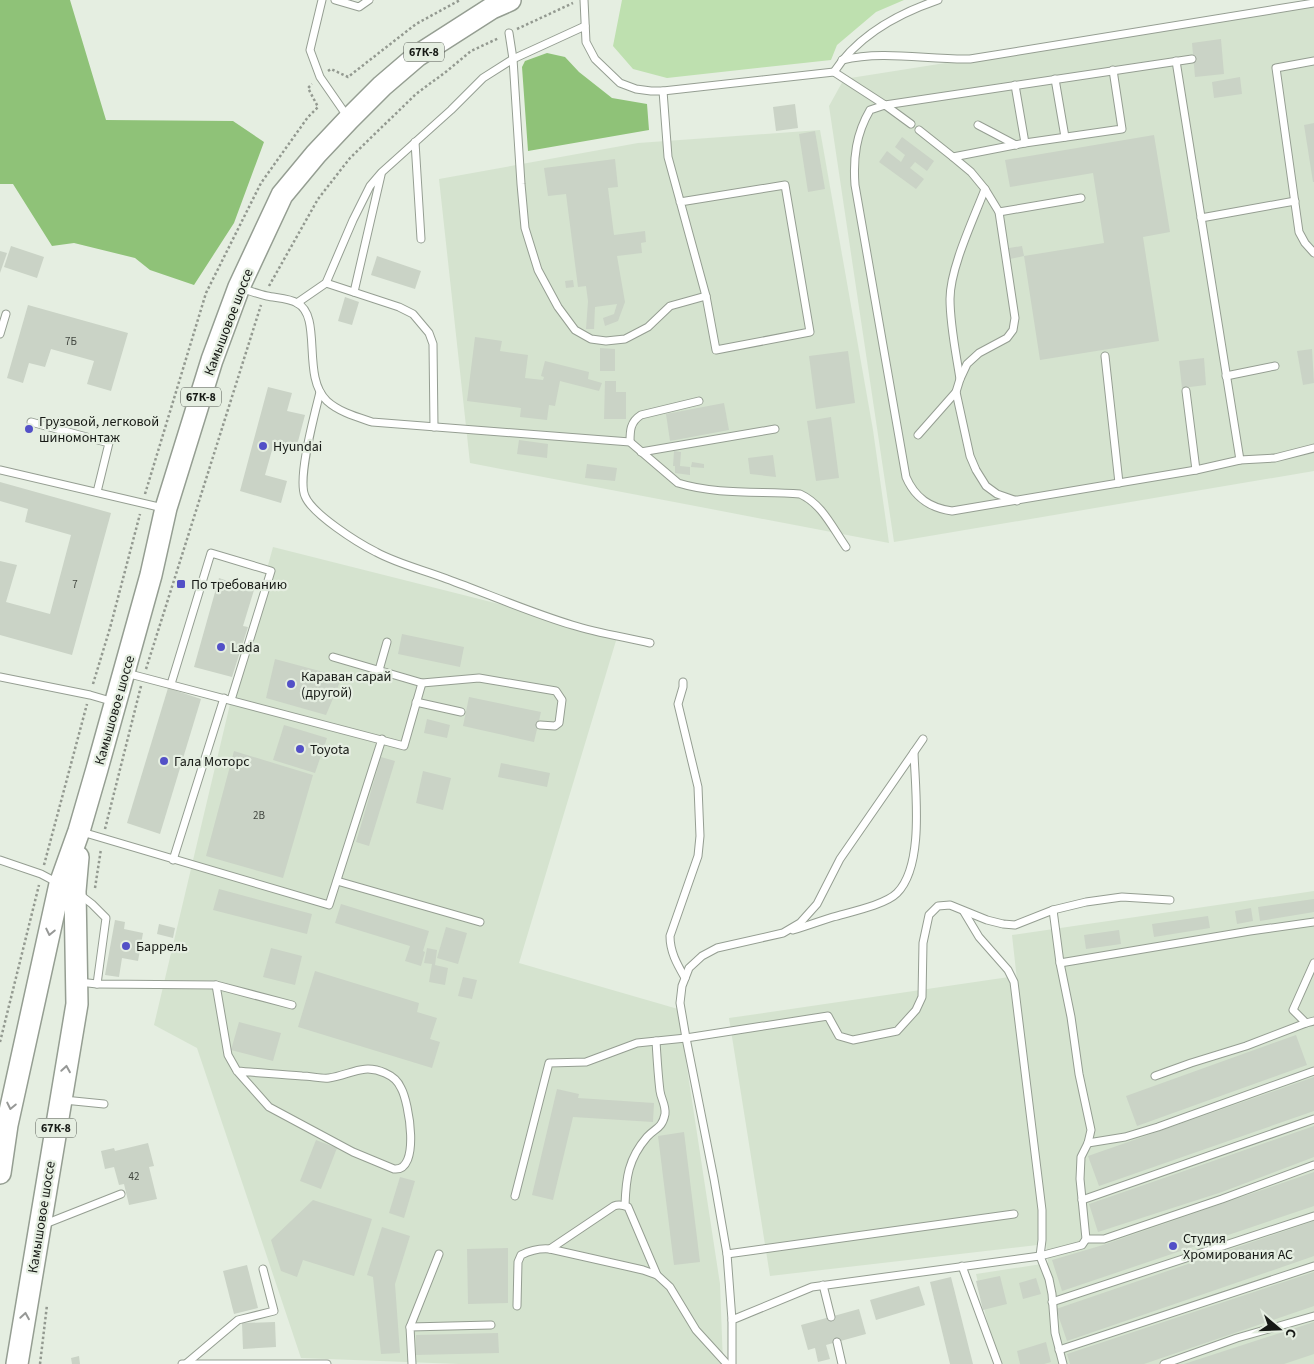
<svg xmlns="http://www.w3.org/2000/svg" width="1314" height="1364" font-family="'Source Sans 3',sans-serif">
<rect width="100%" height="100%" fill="#e5eee1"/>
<g fill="#d5e3cf">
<path d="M1314 5V471L894 542 829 106 844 79Z"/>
<path d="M820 130 873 430 889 543 470 463 439 179 638 143Z"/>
<path d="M273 547 618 634 519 963 678 1009 720 1284 723 1364H459L301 1358 197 1048 154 1025 231 700Z"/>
<path d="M1314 891V1364H997L976 1274 1048 1263 1046 1244 770 1276 729 1018 1009 977 1045 1232 1012 935Z"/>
</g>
<path fill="#bee0af" d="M622 0H904L876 12 837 45 831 60 667 78 633 69 613 46Z"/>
<g fill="#8fc278">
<path d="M0 0H70L106 120 233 121 264 142 234 223 194 285 150 270 135 258 74 243 52 246 13 184H0Z"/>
<path d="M547 53 565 57 579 72 612 98 647 104 649 130 528 151 522 67 525 61Z"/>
</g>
<g fill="#cad3c6">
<path d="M1221 39 1224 74 1195 77 1192 43Z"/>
<path d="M1240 77 1242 94 1214 98 1212 82Z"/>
<path d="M795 104 798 128 776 131 773 107Z"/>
<path d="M1314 123V182H1313L1304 125Z"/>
<path d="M815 131 825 189 808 192 799 134Z"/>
<path d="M1154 135 1170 232 1143 237 1159 341 1040 360 1024 256 1104 243 1093 173 1010 187 1005 160Z"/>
<path d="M902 137 934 161 927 171 915 162 910 168 924 179 916 189 879 162 887 151 901 162 905 155 895 147Z"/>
<path d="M615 159 618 187 608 188 614 235 645 231 646 242 641 243 642 253 617 256 625 302 618 321 605 326 603 318 614 314 617 304 595 307 594 329H586L588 301 586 286 578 287 566 194 548 196 544 168Z"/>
<path d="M11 246 44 257 37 278 4 267Z"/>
<path d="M1022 246 1024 256 1010 259 1009 248Z"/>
<path d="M0 251 7 253 0 273Z"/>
<path d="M377 256 421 271 415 289 371 275Z"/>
<path d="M573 280 574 287 566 288 565 281Z"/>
<path d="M345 297 359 302 352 325 338 321Z"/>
<path d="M28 305 128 333 111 391 87 384 94 361 51 349 45 367 29 363 23 383 7 378Z"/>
<path d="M475 337 502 341 500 351 528 355 525 378 543 380 544 377 541 376 545 361 589 372 588 379 602 383 599 391 560 381 555 406 549 405 547 420 520 417 521 408 467 401Z"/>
<path d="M600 348 615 349V371H600Z"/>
<path d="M1312 349 1314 383 1303 385 1297 351Z"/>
<path d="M848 351 855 403 816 409 809 356Z"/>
<path d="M1204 358 1206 385 1182 388 1179 361Z"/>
<path d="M605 381H616V392H626V419H604Z"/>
<path d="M268 387 292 393 287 411 305 415 296 449 274 443 265 475 287 481 281 503 240 491Z"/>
<path d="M724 403 729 430 670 441 666 414Z"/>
<path d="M831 417 839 478 816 481 807 421Z"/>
<path d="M519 440 548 444 547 458 517 454Z"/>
<path d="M674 451 681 452 680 466 690 467V475L675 473V466H673Z"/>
<path d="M773 455 776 477 750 474 748 458Z"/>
<path d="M692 462 704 464V468L691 467Z"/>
<path d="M587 464 617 468 615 481 585 478Z"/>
<path d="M0 482 111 513 72 655 0 635V561L17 565 6 602 50 614 71 535 25 522 28 509 0 501Z"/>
<path d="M219 578 254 590 243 626 248 627 232 677 194 667Z"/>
<path d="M402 634 464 647 460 667 398 654Z"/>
<path d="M275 659 342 677 326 715 266 698Z"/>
<path d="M168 688 201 699 160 834 127 823Z"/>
<path d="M469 697 541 712 534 742 463 726Z"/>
<path d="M427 719 450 725 447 738 424 733Z"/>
<path d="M284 725 327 738 315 773 273 760Z"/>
<path d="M234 751 313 775 283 878 206 856Z"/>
<path d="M381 757 395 761 369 846 356 842Z"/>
<path d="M501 763 550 773 547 787 498 777Z"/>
<path d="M423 771 451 778 443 810 416 803Z"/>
<path d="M219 889 312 914 307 934 213 910Z"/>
<path d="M1314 899V912L1260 921 1258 907Z"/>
<path d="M341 904 429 931 423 951 425 952 421 966 405 961 410 946 335 923Z"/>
<path d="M1251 908 1253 921 1237 924 1235 911Z"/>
<path d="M1208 916 1210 928 1154 937 1152 924Z"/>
<path d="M115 920 125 922 124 929 143 933 138 961 122 958 119 977 105 975Z"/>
<path d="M159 924 175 928 173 938 157 934Z"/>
<path d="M446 927 467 933 458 964 437 958Z"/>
<path d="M1119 930 1121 944 1086 949 1084 935Z"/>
<path d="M271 948 302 956 295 985 263 977Z"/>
<path d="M427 948 437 950 435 965 448 968 445 985 429 982 432 964 424 963Z"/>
<path d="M315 971 419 1003 417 1012 437 1018 430 1039 440 1042 432 1068 298 1027Z"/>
<path d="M463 977 477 980 472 999 458 996Z"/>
<path d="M239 1022 281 1033 273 1061 231 1050Z"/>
<path d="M1296 1035 1307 1065 1137 1126 1126 1096Z"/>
<path d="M1314 1077V1111L1099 1186 1088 1156Z"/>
<path d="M557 1089 579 1094 578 1098 654 1103 653 1122 573 1117 553 1200 532 1195Z"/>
<path d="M1314 1126V1157L1222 1192 1098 1232 1089 1204Z"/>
<path d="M684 1132 700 1262 674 1265 658 1136Z"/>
<path d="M316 1140 337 1148 321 1189 300 1181Z"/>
<path d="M148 1143 154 1166 149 1167 157 1199 129 1205 124 1184 119 1185 114 1167 105 1169 101 1151 114 1148 115 1151Z"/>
<path d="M1314 1172V1206L1062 1291 1052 1260 1103 1245Z"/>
<path d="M400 1177 415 1181 404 1218 389 1213Z"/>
<path d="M313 1200 372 1219 354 1276 303 1260 297 1277 281 1271 271 1240Z"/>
<path d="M1314 1221V1256L1067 1341 1056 1309Z"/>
<path d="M382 1227 410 1236 395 1284 400 1353 381 1354 373 1277 367 1275Z"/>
<path d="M508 1248V1303L468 1304 467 1249Z"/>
<path d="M247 1265 258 1308 234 1314 223 1271Z"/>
<path d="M1314 1272V1306L1144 1364H1070L1067 1354Z"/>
<path d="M1000 1276 1007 1304 983 1310 976 1281Z"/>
<path d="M951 1277 973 1364H950L930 1282Z"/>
<path d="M1036 1278 1041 1294 1023 1299 1019 1283Z"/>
<path d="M919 1286 925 1305 876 1320 870 1300Z"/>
<path d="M859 1309 866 1334 826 1345 830 1359 818 1362 815 1348 808 1350 801 1325Z"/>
<path d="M275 1322 276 1347 243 1349 242 1323Z"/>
<path d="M1314 1322V1354L1284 1364H1184Z"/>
<path d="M498 1333 499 1353 416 1355V1335Z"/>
<path d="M1046 1342 1051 1362 1044 1364H1020L1017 1351Z"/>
<path d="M79 1356 80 1364H72L71 1358Z"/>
</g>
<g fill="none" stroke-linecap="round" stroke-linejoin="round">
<g stroke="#959e92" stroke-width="9">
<g id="lane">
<path d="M322 0 310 50 320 77 347 116"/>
<path d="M335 0 359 7 369 0"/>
<path d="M584 0 586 42 595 59 620 83 636 89 651 91H663L834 72 885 105 1192 59"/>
<path d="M509 33 513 59 521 184 525 228 538 270 558 307 575 330 591 339 606 341 625 339 648 327 670 306 706 296"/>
<path d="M842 60C884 50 927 60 970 59L1314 3"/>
<path d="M1176 61 1240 460"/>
<path d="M1314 61 1276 68 1299 232 1305 243 1314 253"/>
<path d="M834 72C858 35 897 14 938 0"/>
<path d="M1055 79 1065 137"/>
<path d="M1015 85 1025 143"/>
<path d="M663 91 668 157 706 296 716 350 810 332 785 185 680 202"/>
<path d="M911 124 885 105 870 110C856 134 853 158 855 185L906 477C915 498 930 508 952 511L1196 470 1240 460 1275 458 1314 448"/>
<path d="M978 125 1016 145"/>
<path d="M919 130 953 157 1025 143 1122 129 1113 70"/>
<path d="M415 142 421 239"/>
<path d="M953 157 971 172 985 189 999 212 1015 318 1013 330 1007 338 979 353 967 364 960 379 956 392 970 456 976 470 986 486 997 494 1017 501"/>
<path d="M999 212 1081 198"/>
<path d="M1201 218 1295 201"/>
<path d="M326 283 399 307 413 314 429 333 433 344 434 427"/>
<path d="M241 288C250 291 258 294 267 296 276 298 289 298 297 303 323 316 301 377 327 401 339 412 357 417 372 422L630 442 678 483C717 495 760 491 800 494 822 504 832 527 846 547"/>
<path d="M354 292 381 175"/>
<path d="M297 303 326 283 353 220 370 186 382 172 451 110 483 78 513 59 585 26"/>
<path d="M0 334 6 314"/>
<path d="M1105 356 1119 483"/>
<path d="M1226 376 1275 366"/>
<path d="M960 379C956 353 950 325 950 299 950 268 974 218 985 189"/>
<path d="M1186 391 1196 470"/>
<path d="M320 392C315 413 297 478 305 496 312 514 358 543 376 552 398 564 424 570 447 579 488 594 529 612 572 625 597 633 624 637 650 643"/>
<path d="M31 422 109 443 97 492"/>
<path d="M918 435 956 392"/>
<path d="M630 442C630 431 630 422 641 415L699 401"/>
<path d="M641 452 775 429"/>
<path d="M0 470 163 508"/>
<path d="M333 657 422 683 479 678 556 691 562 700 559 723 555 726 540 725"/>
<path d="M379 670 387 642"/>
<path d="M126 673 404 746 422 683"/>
<path d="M0 677 90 695 114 702"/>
<path d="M683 682V687L678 704 698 787 700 836 698 856 670 936C670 952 677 964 685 978"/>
<path d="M171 684 211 553 271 571 231 700"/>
<path d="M416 702 461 712"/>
<path d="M82 832 329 905 382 739"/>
<path d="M0 860 41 874 58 883"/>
<path d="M173 860 224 698"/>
<path d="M337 881 480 922"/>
<path d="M79 894 92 904 106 918 97 984"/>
<path d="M1053 910 1060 963 1250 931 1314 922"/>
<path d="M964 912 979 937 1008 970 1014 982 1042 1210V1240L1040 1256 1049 1279 1052 1294 1055 1333 1063 1364"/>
<path d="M793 930C807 926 820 921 833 917 850 912 885 905 897 893 925 865 915 789 914 752"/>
<path d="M1314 963 1293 1010 1306 1023 1314 1021"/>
<path d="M79 982 97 984 216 985 292 1005"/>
<path d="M216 985 228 1055 237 1071 269 1107 353 1152 394 1169C421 1172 409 1102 401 1088 398 1081 392 1076 385 1073 363 1063 350 1075 329 1078 321 1079 311 1076 302 1076 281 1074 259 1073 237 1071"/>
<path d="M1155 1076 1191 1063 1246 1046 1306 1023"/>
<path d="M64 1100 104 1104"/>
<path d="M1088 1143 1125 1137 1158 1127 1314 1071"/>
<path d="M515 1196 549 1063 586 1062 637 1043 686 1038 828 1016 839 1036 853 1040 897 1031 916 1010 922 997 923 943 929 915 938 906 950 905 987 920 1003 924 1015 925 1053 910 1086 902 1122 897 1170 900"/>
<path d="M1082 1200 1314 1119"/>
<path d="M625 1205C626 1178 628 1159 647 1137 655 1128 662 1129 665 1114 666 1105 661 1099 660 1091 658 1075 657 1058 656 1041"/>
<path d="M45 1224 121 1194"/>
<path d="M1086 1239H1104L1222 1199 1314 1165"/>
<path d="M550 1249 614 1206C619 1204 623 1205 628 1207L657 1275"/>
<path d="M727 1254 1014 1214"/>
<path d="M962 1266 998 1364"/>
<path d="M823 1285 831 1317"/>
<path d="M1052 1302 1314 1216"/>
<path d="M517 1306 518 1262 521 1255C531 1250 539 1248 550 1249L643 1270 657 1275 670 1287 696 1330 727 1364"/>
<path d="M732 1320 727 1254 714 1179 686 1038 680 1003 682 986 689 968 702 956 717 948 783 933 800 923 817 904 840 859 923 739"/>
<path d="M410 1327 439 1254"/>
<path d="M837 1342 842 1364"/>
<path d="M1059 1350 1314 1266"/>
<path d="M187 1363 238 1320 274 1311 263 1269"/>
<path d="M182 1364H327"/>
<path d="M412 1364 410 1327 491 1325"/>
<path d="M732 1364V1320L812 1287 1040 1256 1082 1245 1086 1239 1080 1179 1081 1157 1088 1143 1091 1130 1079 1074 1071 1017 1060 963"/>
<path d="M1164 1364 1237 1338 1314 1316"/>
</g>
</g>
<g stroke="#959e92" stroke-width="24">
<g id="primary">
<path d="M0 1173 7 1125 60 884 79 831 97 769 151 575 166 508 212 360 239 287 282 195 316 154 349 119 382 86 417 56 492 8 510 0"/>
<path d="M17 1364 77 1004 75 891 78 857"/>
</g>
</g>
<g stroke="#939990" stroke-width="2.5" stroke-dasharray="2.5 2.5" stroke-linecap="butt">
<path d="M517 29 573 3"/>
<path d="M328 71 331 69 348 77 416 24 460 0"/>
<path d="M269 286 318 199 350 158 416 94 447 71 471 51 499 38"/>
<path d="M145 494 206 293 261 183 308 117 318 107 308 88 312 84"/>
<path d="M146 669 261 305"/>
<path d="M93 684 110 628 140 514"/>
<path d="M105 829 141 686"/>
<path d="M44 865 87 704"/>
<path d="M95 888 101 849"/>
<path d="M0 1042 39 885"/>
<path d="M40 1364 47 1305"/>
</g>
<use href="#lane" stroke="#fff" stroke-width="7"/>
<use href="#primary" stroke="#fff" stroke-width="21"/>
</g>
<defs><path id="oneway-chevron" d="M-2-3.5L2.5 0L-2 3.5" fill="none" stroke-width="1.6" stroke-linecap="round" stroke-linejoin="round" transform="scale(1.25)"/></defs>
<g stroke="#969896">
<use href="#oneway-chevron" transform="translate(50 932) rotate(102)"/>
<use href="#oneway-chevron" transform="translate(66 1069) rotate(-81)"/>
<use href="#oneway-chevron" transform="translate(11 1106) rotate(102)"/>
<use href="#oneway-chevron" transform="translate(25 1316) rotate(-81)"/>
</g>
<g fill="#5350c7" stroke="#e5eee1" stroke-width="2">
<circle cx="29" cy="429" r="5"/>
<circle cx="263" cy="446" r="5"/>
<rect x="176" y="579" width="10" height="10" rx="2.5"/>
<circle cx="221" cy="647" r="5"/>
<circle cx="291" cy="684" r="5"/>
<circle cx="300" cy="749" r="5"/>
<circle cx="164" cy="761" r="5"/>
<circle cx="126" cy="946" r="5"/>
<circle cx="1173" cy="1246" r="5"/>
</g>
<g text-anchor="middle" stroke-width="4.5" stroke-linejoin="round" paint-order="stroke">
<g font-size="11" fill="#434841">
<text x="71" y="345">7Б</text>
<text x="75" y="588">7</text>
<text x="259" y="819">2В</text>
<text x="134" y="1180">42</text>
</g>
<g fill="#e5eee1" stroke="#545952" stroke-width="1">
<rect x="404" y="42.5" width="40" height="19" rx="4"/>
<rect x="181" y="387.5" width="40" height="19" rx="4"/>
<rect x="36" y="1118.5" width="40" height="19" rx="4"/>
</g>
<g font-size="12" font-weight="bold" fill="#161915">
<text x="424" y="56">67К-8</text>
<text x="201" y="401">67К-8</text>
<text x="56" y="1132">67К-8</text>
</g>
<g font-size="14" fill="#161915" stroke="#e5eee1">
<text transform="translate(228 322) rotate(-69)" y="5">Камышовое шоссе</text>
<text transform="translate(114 710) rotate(-74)" y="5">Камышовое шоссе</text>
<text transform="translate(41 1217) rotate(-81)" y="5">Камышовое шоссе</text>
</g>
<g font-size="14" fill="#161915" stroke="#e5eee1" text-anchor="start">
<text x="39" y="426">Грузовой, легковой<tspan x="39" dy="16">шиномонтаж</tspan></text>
<text x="273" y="451">Hyundai</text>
<text x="191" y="589">По требованию</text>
<text x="231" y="652">Lada</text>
<text x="301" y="681">Караван сарай<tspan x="301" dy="16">(другой)</tspan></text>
<text x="310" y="754">Toyota</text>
<text x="174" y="766">Гала Моторс</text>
<text x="136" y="951">Баррель</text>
<text x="1183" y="1243">Студия<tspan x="1183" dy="16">Хромирования АС</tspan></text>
</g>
</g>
<g transform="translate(1279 1329) rotate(109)" stroke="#e5eee1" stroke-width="4" paint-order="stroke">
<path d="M0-4L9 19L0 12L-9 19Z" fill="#161915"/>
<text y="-8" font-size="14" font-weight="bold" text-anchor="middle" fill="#161915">С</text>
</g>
</svg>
